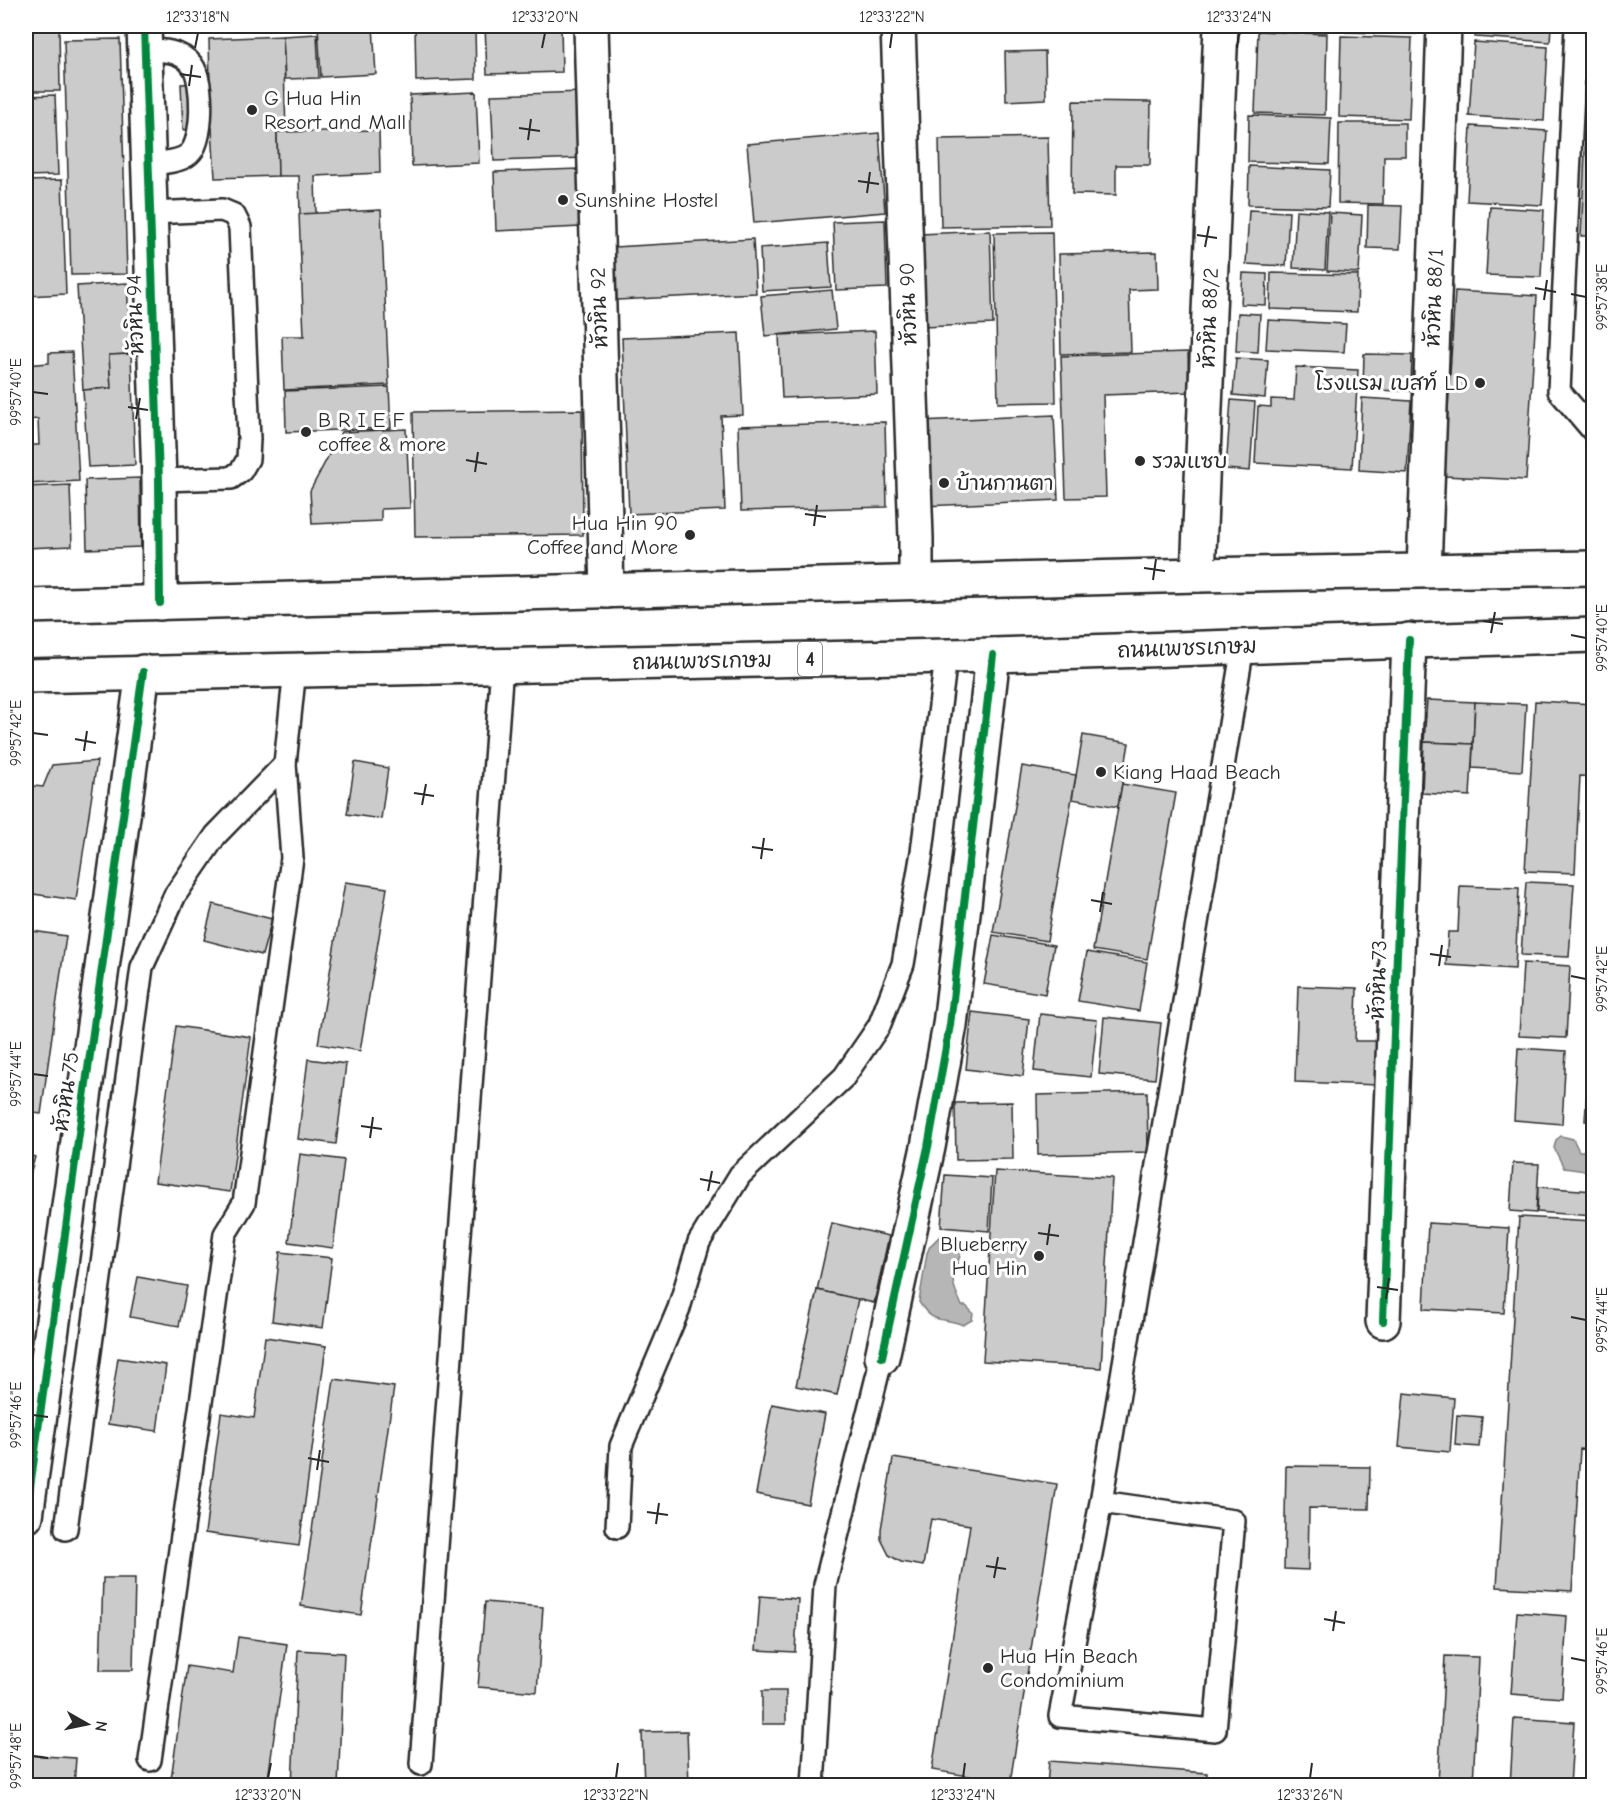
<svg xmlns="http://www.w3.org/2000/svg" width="1619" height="1811" font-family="'Comic Neue','Playpen Sans Thai',sans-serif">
<rect width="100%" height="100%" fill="#fff"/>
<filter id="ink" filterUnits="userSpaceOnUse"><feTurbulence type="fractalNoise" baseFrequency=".0167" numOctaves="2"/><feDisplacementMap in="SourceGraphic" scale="12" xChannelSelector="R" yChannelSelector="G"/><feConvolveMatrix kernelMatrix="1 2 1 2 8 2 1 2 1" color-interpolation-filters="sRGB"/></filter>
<g filter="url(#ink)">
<g fill="#b6b6b6" stroke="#7e7e7e" stroke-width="1.5">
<path d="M1561 1136 1573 1139 1579 1151H1583L1593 1146V1172L1564 1168 1554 1148 1556 1140Z"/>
<path d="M946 1235C976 1244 953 1261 953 1279 953 1288 959 1298 962 1306H966L973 1313 972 1320 963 1325C942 1316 934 1326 919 1302L927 1253 930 1246 940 1236Z"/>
</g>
<g fill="#cbcbcb" stroke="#2b2b2b" stroke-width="1.5">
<path d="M26 26H59L60 91H26Z"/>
<path d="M318 26H373L376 74 321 77Z"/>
<path d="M415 26H475L476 79 416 81Z"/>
<path d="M485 26H561L562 72 487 74Z"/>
<path d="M978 26H1040V27Z"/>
<path d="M1257 26H1327V32L1257 30Z"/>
<path d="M1346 26H1416V34L1346 32Z"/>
<path d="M1476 26H1551L1550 42 1475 37Z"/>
<path d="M1591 26H1594V236H1581Z"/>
<path d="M1258 31 1327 34 1325 115 1255 113Z"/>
<path d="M317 34 319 78 285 79 283 36Z"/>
<path d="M283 36 286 131 277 132 278 176 215 178 212 128 183 130 181 84 210 83 209 39Z"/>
<path d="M1341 36 1412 38 1409 119 1339 117Z"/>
<path d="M120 39 127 274 71 275 64 40Z"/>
<path d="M1474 42 1548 47 1544 121 1469 116Z"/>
<path d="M1045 51 1046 99 1006 101 1005 52Z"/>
<path d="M476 92 479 163 412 166 410 95Z"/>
<path d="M583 92 585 158 494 161 491 95Z"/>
<path d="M55 95 58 175 26 176V96Z"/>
<path d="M1073 101 1151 102 1150 165H1116V195L1072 194Z"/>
<path d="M1249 115 1331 118 1329 164 1248 162Z"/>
<path d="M1339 123H1405V156H1384L1383 204 1338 203Z"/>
<path d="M1471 126 1547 131 1542 205 1467 201Z"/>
<path d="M379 130 380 173 315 176 316 214H300L299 176H278L277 132Z"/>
<path d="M879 133 885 212 754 223 747 144Z"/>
<path d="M1048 137 1050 225 941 227 939 139Z"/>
<path d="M1249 166 1330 170 1328 207 1248 205Z"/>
<path d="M579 169 581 227 496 231 494 172Z"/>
<path d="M62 180 66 294 26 296V181Z"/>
<path d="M1368 205 1402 206 1400 249 1367 248Z"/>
<path d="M1490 207 1544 210 1541 277 1486 275Z"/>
<path d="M381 210 389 385 284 390 282 336H304L299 214Z"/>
<path d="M1249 210 1289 212 1286 266 1246 264Z"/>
<path d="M1296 210 1328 212 1325 270 1293 268Z"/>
<path d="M1330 213 1362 215 1359 273 1327 271Z"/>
<path d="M885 220 887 288 836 290 833 222Z"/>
<path d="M990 231 993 324 923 327 920 234Z"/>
<path d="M1052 232 1056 402 998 403 994 233Z"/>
<path d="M753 239 756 293 617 300 614 247Z"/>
<path d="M828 243 831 287 762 291 760 248Z"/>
<path d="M1157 252 1158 289 1129 290 1131 352 1061 354 1059 254Z"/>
<path d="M1243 273 1267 274 1266 305 1241 304Z"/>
<path d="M1271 273 1358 275 1357 312 1270 309Z"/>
<path d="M127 283 131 354 109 355 111 388 83 390 77 286Z"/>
<path d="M832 290 836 329 765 336 761 296Z"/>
<path d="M1455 291 1537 296 1526 480 1444 476Z"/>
<path d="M1238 313 1260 314 1258 352 1236 351Z"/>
<path d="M1268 320 1346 324 1344 352 1266 349Z"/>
<path d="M875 331 877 394 782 398 779 335Z"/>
<path d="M739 333 743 415 721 416 725 510 629 514 622 338Z"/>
<path d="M72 352 79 481 27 484 26 445H39L38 419 26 420V365L49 363V353Z"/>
<path d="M1188 352 1189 392 1103 395 1106 497 1066 498 1061 356Z"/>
<path d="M131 354 135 465 88 467 83 390 111 388 109 355Z"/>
<path d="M1364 354 1412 355 1411 391 1363 390Z"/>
<path d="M1236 358 1268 360 1265 398 1233 395Z"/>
<path d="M1296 367 1358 370 1352 468 1255 463 1258 406 1271 407V399L1294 400Z"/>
<path d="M389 387 391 428 286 432 285 391Z"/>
<path d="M1362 398 1411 401 1407 473 1359 470Z"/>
<path d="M1231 400 1255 402 1250 471 1226 469Z"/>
<path d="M582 410 583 535 415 537 413 412Z"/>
<path d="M1054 415 1058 500 924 506 920 421Z"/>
<path d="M885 422 887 507 741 511 738 426Z"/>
<path d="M406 429 410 508 381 509V521L312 524 310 491 341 432Z"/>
<path d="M140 478 141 547 87 549 85 480Z"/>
<path d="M70 485 72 546 26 548V487Z"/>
<path d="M1427 700 1475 702 1473 744 1424 742Z"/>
<path d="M1535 701 1594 704V777L1580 776 1575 873 1525 871Z"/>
<path d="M1475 702 1526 704 1522 771 1472 768Z"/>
<path d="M1083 735 1129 743 1118 807 1072 799Z"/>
<path d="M1424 742 1473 744 1470 796 1422 793Z"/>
<path d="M97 761 76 900 26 893V785L43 787 52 765Z"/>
<path d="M355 762 388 768 381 819 347 814Z"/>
<path d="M1022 766 1076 775 1047 941 993 932Z"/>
<path d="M1122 784 1176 793 1147 959 1093 950Z"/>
<path d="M345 882 387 888 360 1051 318 1044Z"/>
<path d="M1526 882 1574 884 1569 957 1521 955Z"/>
<path d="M1460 886 1519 888 1515 969 1446 965 1448 932H1458Z"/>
<path d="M213 904 272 919 262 955 204 940Z"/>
<path d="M26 930 66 936 41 1114 26 1112Z"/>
<path d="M993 935 1054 945 1045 994 984 984Z"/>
<path d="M1087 952 1147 962 1139 1011 1078 1001Z"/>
<path d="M1523 963 1570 966 1566 1038 1519 1036Z"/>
<path d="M1594 977V1038H1590Z"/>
<path d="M1298 986 1357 988 1355 1041H1380L1379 1085 1295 1082Z"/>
<path d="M972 1012 1029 1019 1023 1076 966 1069Z"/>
<path d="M1040 1014 1097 1020 1091 1077 1034 1071Z"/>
<path d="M1104 1017 1161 1023 1155 1079 1099 1074Z"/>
<path d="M176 1026 251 1037 230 1192 155 1182Z"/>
<path d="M1518 1048 1566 1051 1562 1124 1514 1120Z"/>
<path d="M1590 1048H1594V1121H1585Z"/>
<path d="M308 1059 346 1064 336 1144 298 1139Z"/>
<path d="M1147 1092 1148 1152 1038 1155 1037 1095Z"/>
<path d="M1012 1102 1013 1159 956 1160 955 1103Z"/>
<path d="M26 1154 35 1157 26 1189Z"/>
<path d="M300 1154 344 1160 333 1248 289 1242Z"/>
<path d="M1513 1163 1539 1164 1536 1213 1510 1211Z"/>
<path d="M995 1171 1112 1178 1101 1368 983 1361Z"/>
<path d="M945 1175 992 1178 989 1231 941 1227Z"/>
<path d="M1538 1187 1594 1191V1216L1537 1212Z"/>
<path d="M1519 1217 1594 1221V1450L1580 1449 1572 1591 1497 1587Z"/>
<path d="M832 1223 889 1236 874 1303 817 1290Z"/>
<path d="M1428 1223 1509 1228 1504 1313 1424 1309Z"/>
<path d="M280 1252 332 1258 323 1328 272 1321Z"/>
<path d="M138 1277 187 1286 179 1326 130 1317Z"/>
<path d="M817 1290 858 1299 837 1395 796 1386Z"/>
<path d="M265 1337 326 1346 299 1546 205 1533 221 1413 254 1418Z"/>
<path d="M118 1358 166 1365 157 1431 108 1424Z"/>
<path d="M334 1379 394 1387 361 1615 301 1606Z"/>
<path d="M1404 1393 1454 1398 1450 1452 1399 1447Z"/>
<path d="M772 1404 825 1414 808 1504 756 1494Z"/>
<path d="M1457 1415 1482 1417 1479 1447 1455 1445Z"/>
<path d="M893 1458 1057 1484 1010 1783 932 1770 970 1525 931 1519 923 1566 901 1562 889 1555 881 1539V1529Z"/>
<path d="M1286 1466 1370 1467 1369 1509 1309 1508 1308 1570 1284 1569Z"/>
<path d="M103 1578H135L133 1670H100Z"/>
<path d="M760 1596 798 1599 795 1652 756 1650Z"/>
<path d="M485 1602 543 1607 537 1692 478 1687Z"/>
<path d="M1517 1612 1567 1616 1562 1698 1511 1694Z"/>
<path d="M238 1637 287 1644 267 1786H170L187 1666 233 1673Z"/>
<path d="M298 1650 344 1653 338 1786H292Z"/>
<path d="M1445 1656 1479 1657 1473 1785 1438 1783Z"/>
<rect x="762" y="1691" width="24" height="33"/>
<path d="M1514 1718 1574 1722 1570 1786H1510Z"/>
<path d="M687 1731 689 1786H644L642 1732Z"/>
<path d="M26 1755 76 1758 74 1786H26Z"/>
<path d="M1049 1761 1207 1773 1206 1786H1047Z"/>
</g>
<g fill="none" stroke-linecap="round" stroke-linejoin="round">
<g stroke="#2b2b2b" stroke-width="26">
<g id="lane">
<path d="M1576 26 1559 391 1594 432"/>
<path d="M145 50C161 50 181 50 192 65 204 80 204 141 189 154 180 162 161 163 149 164"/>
<path d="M150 213 222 210 234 215 240 227 249 439 248 459 241 471 231 478 159 480"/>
<path d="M1101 1502 1234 1521 1215 1730 1060 1716 1101 1502 1243 646"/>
<path d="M617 1527 621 1446 679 1308 699 1242 740 1175 844 1077 879 1026 903 964 922 852 946 657"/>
<path d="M66 1529 142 967 175 895 216 835 285 764"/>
<path d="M150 1760 225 1234 244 1203 292 858 285 764 295 669"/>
<path d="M421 1764 502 665"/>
<path d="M813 1786 825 1585 882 1357"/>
</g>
</g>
<g stroke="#2b2b2b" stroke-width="38">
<g id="street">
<path d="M591 26 607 591"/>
<path d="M898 26 916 538V583"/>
<path d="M1424 570 1444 26"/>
<path d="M1198 575 1221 26"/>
<path d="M1383 1321 1409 640"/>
<path d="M882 1357 928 1147 950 1025 993 655"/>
<path d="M26 1516 143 672"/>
</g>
</g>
<g stroke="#2b2b2b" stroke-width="38">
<path id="secondary" d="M144 26 159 480 160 603"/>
</g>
<g stroke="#2b2b2b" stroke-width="38">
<g id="primary">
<path d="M26 606 1198 575 1594 568"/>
<path d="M26 676 993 655 1594 635"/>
</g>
</g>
<use href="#lane" stroke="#fff" stroke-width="21"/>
<use href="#street" stroke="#fff" stroke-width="33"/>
<use href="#secondary" stroke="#fff" stroke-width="33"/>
<use href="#primary" stroke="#fff" stroke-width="33"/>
<g stroke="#fff" stroke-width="11">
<g id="cycleway">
<path d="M144 26 159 480 160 603"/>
<path d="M1383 1321 1409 640"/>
<path d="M882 1357 928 1147 950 1025 993 655"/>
<path d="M26 1516 143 672"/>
</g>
</g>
<use href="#cycleway" stroke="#00873e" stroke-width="8"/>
</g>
</g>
<path fill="none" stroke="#2b2b2b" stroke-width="2" d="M195 48 198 33M542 48 545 33M890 48 892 33M1237 48 1239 33M180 74 201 77M189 86 192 65M519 128 540 131M528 140 531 119M858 181 879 184M867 193 870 172M1197 235 1217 238M1205 247 1209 226M1535 288 1556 292M1571 294 1586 297M1544 300 1547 280M33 392 48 394M128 407 148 410M136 419 140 398M466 460 487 464M475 472 478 452M805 514 826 517M814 526 817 505M1144 568 1165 571M1153 580 1156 559M1483 621 1503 624M1491 633 1495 612M1571 635 1586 638M33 733 48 735M75 739 96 743M84 751 87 731M414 793 434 796M422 805 426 784M752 847 773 850M761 859 764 838M1091 900 1112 904M1100 912 1103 892M1430 954 1451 957M1439 966 1442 945M1571 976 1586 979M33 1074 48 1076M361 1126 382 1129M370 1138 373 1117M700 1179 720 1183M708 1191 712 1171M1038 1233 1059 1236M1047 1245 1050 1224M1377 1287 1398 1290M1386 1299 1389 1278M1571 1317 1586 1320M33 1415 48 1417M308 1458 329 1462M317 1470 320 1450M647 1512 668 1515M656 1524 659 1503M986 1566 1006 1569M994 1578 998 1557M1324 1619 1345 1623M1333 1631 1336 1611M1571 1658 1586 1661M33 1756 48 1758M268 1778 271 1763M616 1778 618 1763M963 1778 965 1763M1310 1778 1312 1763"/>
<g fill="#2b2b2b" stroke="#fff" stroke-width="2">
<circle cx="252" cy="110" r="6"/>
<circle cx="563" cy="200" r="6"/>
<circle cx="1480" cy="383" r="6"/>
<circle cx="306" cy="432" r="6"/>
<circle cx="1140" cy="461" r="6"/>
<circle cx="944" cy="483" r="6"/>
<circle cx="690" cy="535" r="6"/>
<circle cx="1101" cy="772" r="6"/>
<circle cx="1039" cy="1256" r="6"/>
<circle cx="988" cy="1668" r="6"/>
</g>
<g text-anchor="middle" stroke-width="6" stroke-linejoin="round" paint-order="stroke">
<rect fill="#fff" stroke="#6b6b6b" stroke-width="1.5" x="798" y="642" width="24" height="34" rx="4.5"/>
<g font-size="20" font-weight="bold" fill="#2b2b2b">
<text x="810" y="666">4</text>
</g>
<g font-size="21" fill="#2b2b2b" stroke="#fff" text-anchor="start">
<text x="264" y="105">G Hua Hin<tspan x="264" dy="24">Resort and Mall</tspan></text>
<text x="575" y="207">Sunshine Hostel</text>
<text x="1468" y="390" text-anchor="end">โรงแรม เบสท์ LD</text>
<text x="318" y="427">B R I E F<tspan x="318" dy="24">coffee &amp; more</tspan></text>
<text x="1152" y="468">รวมแซบ</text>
<text x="956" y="490">บ้านกานตา</text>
<text x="678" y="530" text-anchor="end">Hua Hin 90<tspan x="678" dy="24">Coffee and More</tspan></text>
<text x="1113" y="779">Kiang Haad Beach</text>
<text x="1027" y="1251" text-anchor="end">Blueberry<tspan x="1027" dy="24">Hua Hin</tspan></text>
<text x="1000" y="1663">Hua Hin Beach<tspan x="1000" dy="24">Condominium</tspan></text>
</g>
<g font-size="21" fill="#2b2b2b" stroke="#fff">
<text transform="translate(1434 298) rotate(-88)" y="7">หัวหิน 88/1</text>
<text transform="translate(908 304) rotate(-92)" y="7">หัวหิน 90</text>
<text transform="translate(599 308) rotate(-92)" y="7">หัวหิน 92</text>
<text transform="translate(135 315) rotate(-92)" y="7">หัวหิน 94</text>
<text transform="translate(1209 318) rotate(-88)" y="7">หัวหิน 88/2</text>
<text transform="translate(1187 648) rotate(-2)" y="7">ถนนเพชรเกษม</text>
<text transform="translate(702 661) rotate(-1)" y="7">ถนนเพชรเกษม</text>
<text transform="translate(1378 980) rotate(-88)" y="7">หัวหิน 73</text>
<text transform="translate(66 1092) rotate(-82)" y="7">หัวหิน 75</text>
</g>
</g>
<rect width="1619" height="1811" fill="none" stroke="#fff" stroke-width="66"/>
<g transform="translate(87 1724) rotate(99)" stroke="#ffffff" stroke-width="4.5" paint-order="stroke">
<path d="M0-4.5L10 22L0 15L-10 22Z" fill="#2b2b2b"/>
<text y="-9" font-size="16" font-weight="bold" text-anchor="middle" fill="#2b2b2b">N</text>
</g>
<rect x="33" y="33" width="1553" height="1745" fill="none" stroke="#2b2b2b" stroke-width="2"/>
<g font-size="15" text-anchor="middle" fill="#2b2b2b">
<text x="198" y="22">12°33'18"N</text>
<text x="545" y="22">12°33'20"N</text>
<text x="892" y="22">12°33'22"N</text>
<text x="1239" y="22">12°33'24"N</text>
<text transform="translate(1602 297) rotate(-90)" y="5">99°57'38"E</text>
<text transform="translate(16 392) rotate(-90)" y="5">99°57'40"E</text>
<text transform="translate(1602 638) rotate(-90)" y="5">99°57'40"E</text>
<text transform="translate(16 733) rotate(-90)" y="5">99°57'42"E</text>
<text transform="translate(1602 979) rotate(-90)" y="5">99°57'42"E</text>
<text transform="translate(16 1074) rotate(-90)" y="5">99°57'44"E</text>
<text transform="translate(1602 1320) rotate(-90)" y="5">99°57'44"E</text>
<text transform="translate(16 1415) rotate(-90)" y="5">99°57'46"E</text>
<text transform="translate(1602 1661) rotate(-90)" y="5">99°57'46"E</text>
<text transform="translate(16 1756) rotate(-90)" y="5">99°57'48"E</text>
<text x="268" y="1800">12°33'20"N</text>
<text x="616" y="1800">12°33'22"N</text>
<text x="963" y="1800">12°33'24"N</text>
<text x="1310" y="1800">12°33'26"N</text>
</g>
</svg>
